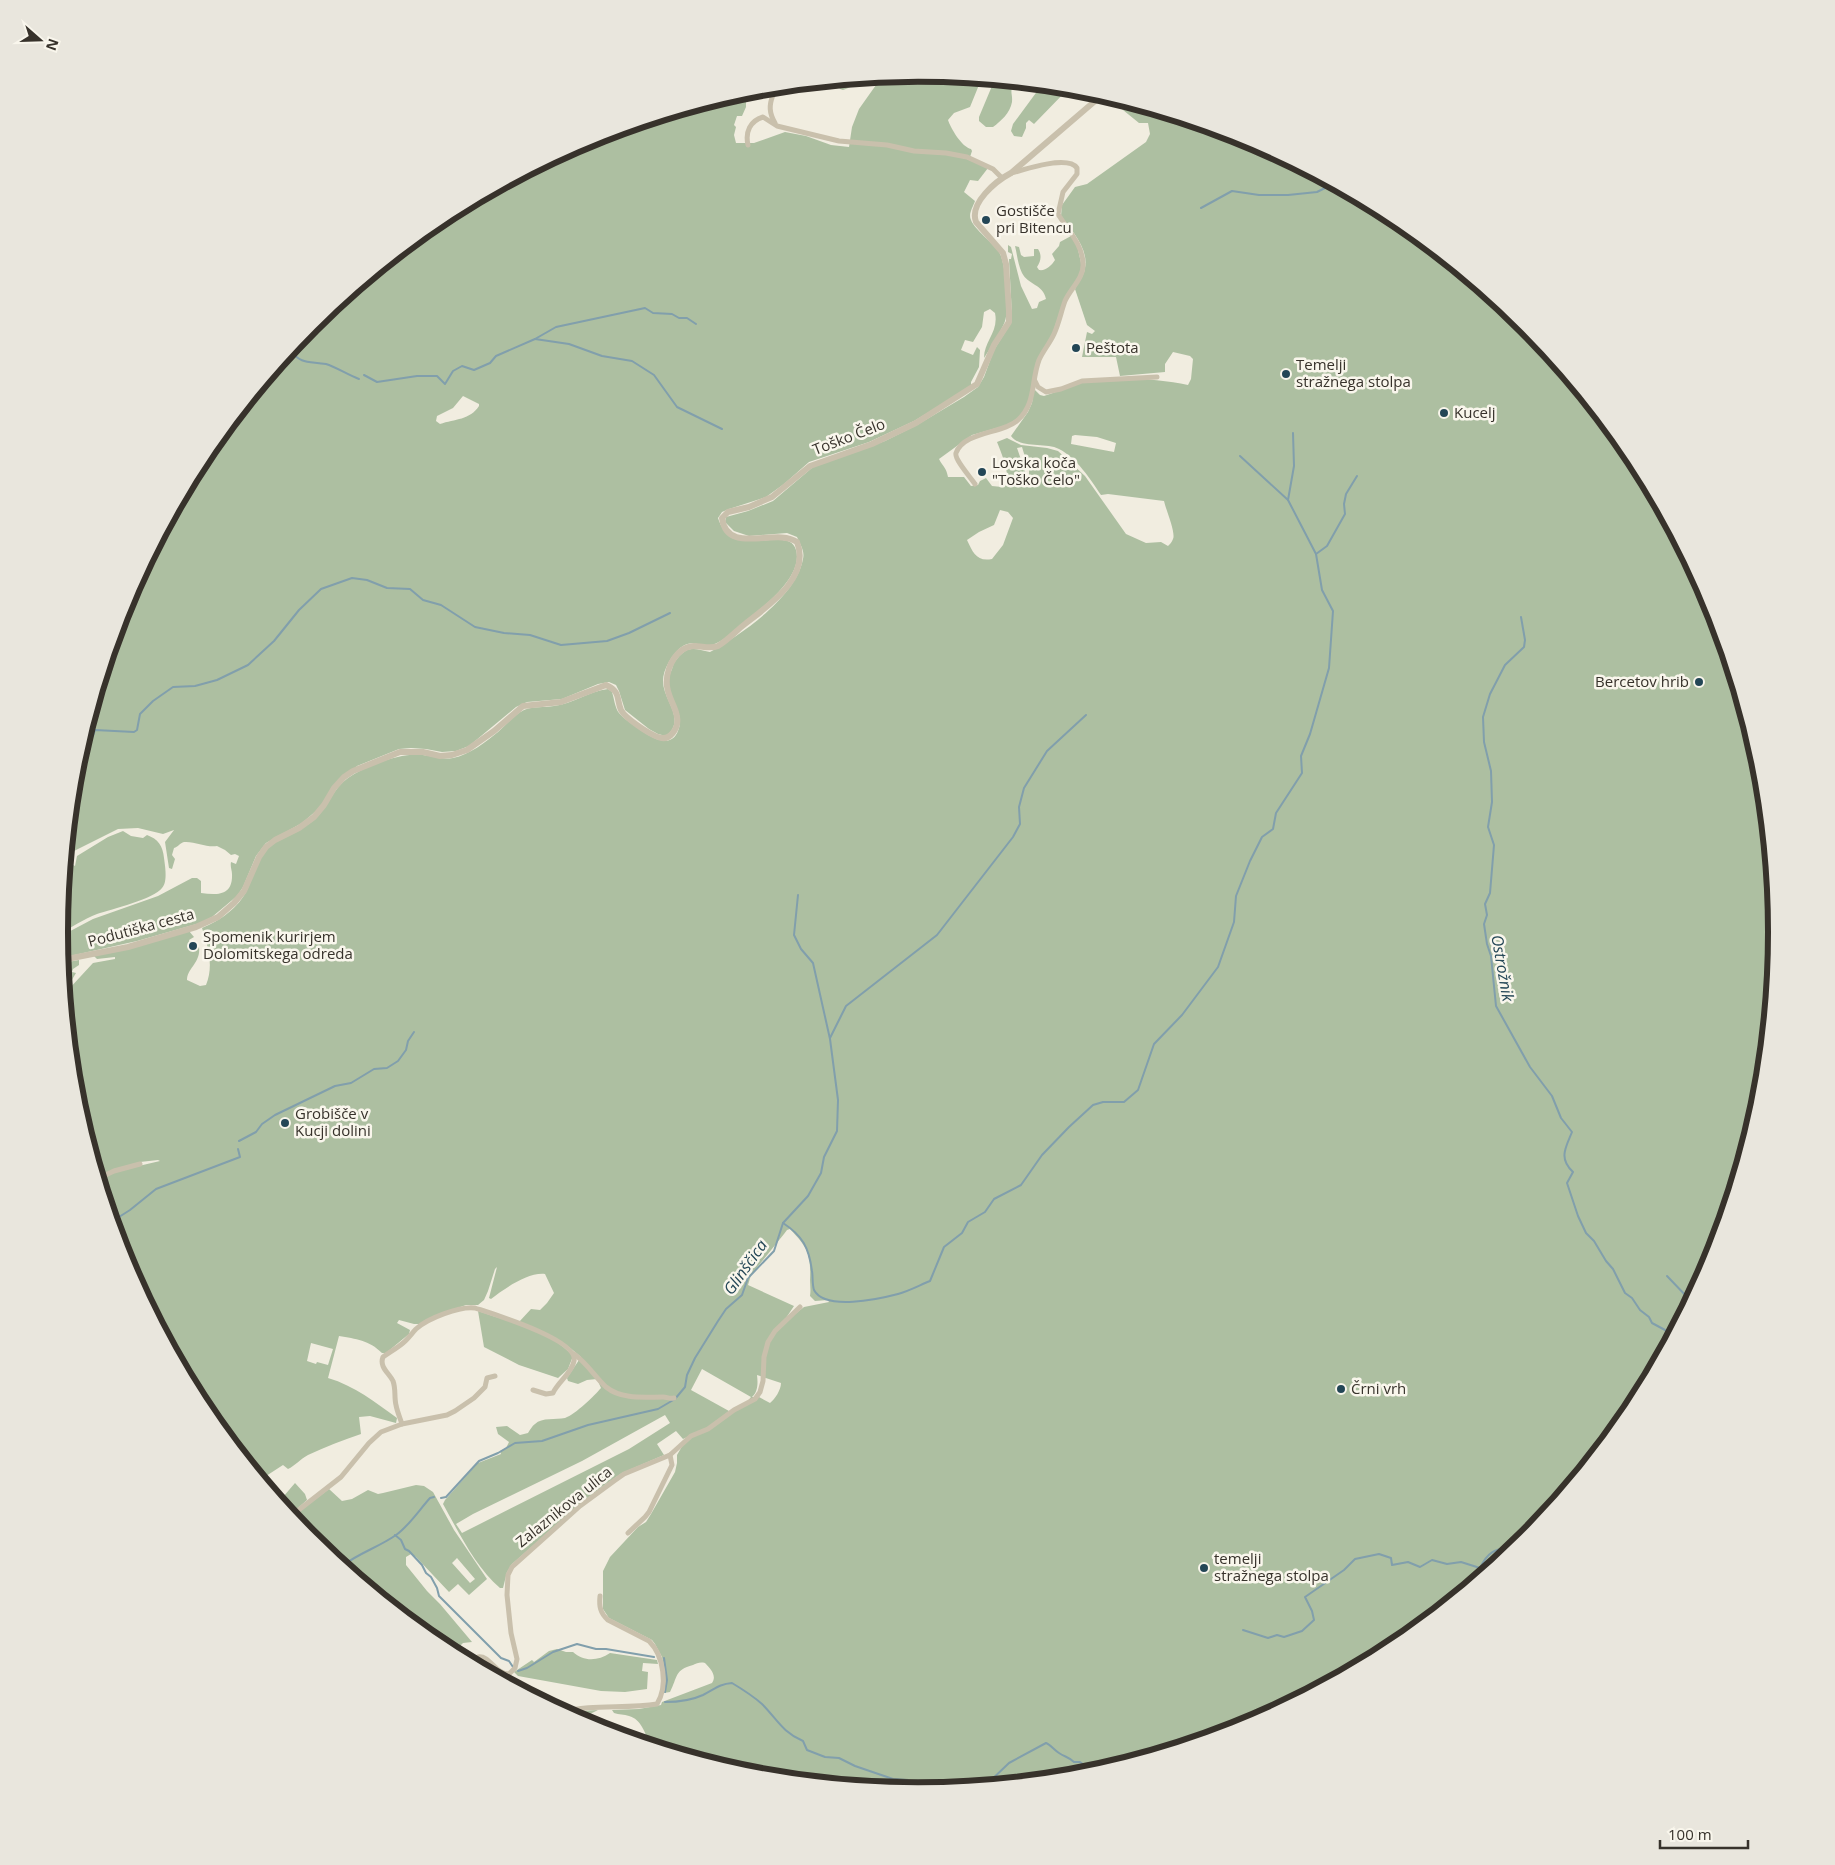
<svg xmlns="http://www.w3.org/2000/svg" width="1835" height="1865" font-family="'Open Sans',sans-serif">
<rect width="100%" height="100%" fill="#f1ede0"/>
<g fill="#adbfa1" fill-rule="evenodd">
<path d="M918 74 981 80 970 107 954 113 948 120C951 129 962 147 971 149L972 151 970 157 946 154 967 159 988 168 978 181 970 180 964 192 975 201C973 207 968 214 971 220 974 229 993 243 999 252 1006 262 1009 310 1005 321 1004 326 987 354 984 358 984 341 999 332 995 313L990 309 984 312 982 327 973 342 965 340 961 350 973 355 977 347 980 350 979 367 971 382V387L914 421 869 442 809 462 784 484 766 497 729 509 722 512 718 518C732 563 789 523 796 550 804 577 761 609 743 623 734 631 724 641 712 645 701 649 694 637 680 648 672 655 663 669 663 681 663 701 687 719 666 736L658 734 649 729 625 710 619 691 616 685 609 682 598 684 562 699 527 702 516 707 469 746 456 751 442 752 426 749 411 748 399 749 357 766 316 811 302 823 266 843 256 856 243 887 237 896 212 917 200 923 137 941 61 958 59 937 93 919 158 896 192 878H197L201 881V893C217 895 233 896 232 874 232 870 230 867 231 862L236 864 239 856 235 854 231 855 225 850 217 846C207 848 195 841 184 842 180 843 178 847 174 848L172 855 175 859 172 869 169 868 165 842 174 830 163 834 138 828 118 829 66 855 75 765 124 604 204 455 310 325 441 218 589 139 747 91 743 100 746 101V107L742 116H737L734 125 736 127 734 135 736 143H754L785 132 806 136 831 145 849 147 852 127 859 109 876 85C868 76 853 87 843 90L840 89 834 82ZM463 396 479 404V406C470 420 455 419 440 424L436 421 437 416 453 408Z"/>
<path d="M997 82 1014 83C1009 92 1013 94 1012 102 1010 113 1001 121 993 127H986L979 121V117L992 86Z"/>
<path d="M1041 86 1068 89 1034 124 1029 120 1026 123V128L1022 137 1014 136 1011 131 1013 124Z"/>
<path d="M1107 97 1246 139 1395 219 1525 325 1632 456 1711 604 1760 765 1776 933 1760 1100 1711 1261 1631 1410 1525 1540 1394 1647 1246 1726 1085 1775 917 1791 750 1775 649 1744C646 1734 641 1719 629 1716 624 1714 619 1715 614 1713L612 1710 639 1709 661 1705 662 1702 712 1683C717 1676 711 1669 705 1663 700 1662 697 1663 693 1665 674 1670 678 1677 670 1692L664 1693 665 1676 662 1657 655 1644 652 1640 609 1618 603 1609V1571L610 1557 638 1527 646 1522 651 1514 675 1472 677 1463V1455L684 1443 691 1437 710 1429 747 1402 751 1397 702 1369 691 1390 729 1411 711 1426 683 1439 676 1431 657 1444 664 1455 622 1473 606 1484 583 1502 512 1564 507 1572 503 1588H500C476 1568 458 1531 443 1504L445 1500 478 1463 501 1454 500 1451 506 1448 509 1442 498 1434 496 1427 507 1426 520 1435 528 1433C530 1430 532 1426 535 1424 542 1417 556 1420 565 1418 576 1414 594 1396 601 1388L597 1379 587 1380 578 1384 568 1381 567 1378 581 1357C561 1339 544 1331 519 1322L531 1309 540 1310 547 1303 554 1293 545 1274C528 1272 504 1289 491 1299L489 1298 497 1267 495 1269 488 1291 484 1300 478 1305H466L432 1317 419 1324H414L399 1320 397 1323 410 1330 409 1334 386 1353H382C369 1340 356 1339 339 1336L328 1378C355 1386 375 1402 397 1418L396 1423 370 1416 359 1417 361 1434C343 1440 325 1447 308 1455 300 1459 295 1466 288 1469L283 1465 263 1478 257 1475 203 1409 124 1261 99 1179 113 1172 160 1161 158 1160 140 1162 130 1166 114 1169 99 1177 75 1100 62 963 79 960V965L73 969 72 972 76 973 67 988 68 990 93 963 115 959V957L97 959 94 956 140 946 189 931 194 937 189 940 191 949 199 947C201 963 187 968 187 980L200 986 206 985C214 966 208 946 202 928 220 921 239 907 247 890 252 880 255 868 260 858 272 838 298 834 315 819 328 807 333 788 348 778 365 766 402 752 423 755 433 756 442 760 453 758 469 755 486 742 498 732 507 724 514 715 524 710 533 706 544 708 554 706 573 704 589 691 608 689L612 692C614 698 615 708 619 713 623 718 629 722 634 725 645 734 670 752 678 731 686 712 667 698 668 680 668 677 671 672 672 669 673 665 674 662 677 659 688 645 695 649 710 652 742 634 796 597 803 559 805 551 800 544 797 537L787 533 749 536 734 531 725 522 726 517 748 511 773 501 813 467 885 441 917 425 964 397 978 387 984 377 994 350 1011 323 1012 316 1009 259H1011L1012 254 1008 252V245L1011 247 1021 286 1032 309 1037 308 1039 302 1046 299C1043 284 1028 285 1022 273 1018 265 1017 254 1015 246L1019 247 1021 255 1024 257 1034 256V249H1038C1042 255 1041 261 1037 267L1039 270C1046 271 1051 266 1055 260L1052 254 1059 246 1060 242 1071 236 1077 245 1082 267 1078 278 1064 300 1052 335 1038 360 1030 401 1025 410 1018 418 1007 425 972 435 939 459C943 467 946 467 948 477H964L971 486 978 485 980 481 986 478 992 486 1002 487 1007 485C1009 470 1002 455 997 442L1007 438 1021 445 1047 448 1058 451 1085 476 1126 534 1146 543 1161 542 1168 546C1170 544 1172 542 1173 539 1176 533 1166 510 1164 501L1108 494 1101 495C1090 479 1077 458 1059 449 1045 442 1020 449 1011 436L1028 412 1032 403 1034 389 1040 395 1044 396C1058 392 1071 385 1084 382 1115 375 1158 379 1188 385L1191 379 1193 359 1190 356 1173 352 1165 364V372L1120 376 1116 357H1082L1087 332 1092 334 1095 331 1087 325 1075 289C1078 282 1084 276 1085 268 1089 249 1071 229 1061 216L1062 205 1075 187 1087 184 1146 142 1150 134 1148 123H1139ZM1075 435 1097 437 1116 443 1114 452 1071 444 1072 436ZM1022 447 1029 470V478L1027 477 1017 448ZM1000 510 1008 512 1013 518 1003 545 992 559C977 562 973 553 967 540L979 532 994 525ZM790 1229C808 1248 811 1254 810 1280 810 1285 811 1290 810 1296L815 1301 828 1300 829 1302 804 1307 790 1318H786L794 1306 748 1285 751 1275 784 1234 787 1230ZM311 1343 333 1349 328 1365 317 1362 316 1364 307 1361ZM757 1375 781 1383C781 1390 775 1399 770 1403L759 1397H752C758 1392 758 1383 757 1375ZM665 1415 670 1423 629 1449 462 1533 456 1524 473 1514 582 1461Z"/>
<path d="M123 831 131 836 143 838 147 835C158 839 163 846 164 858 165 866 168 882 162 888 154 899 112 909 97 914 84 919 72 927 59 934L66 860 68 859 73 865 75 866 77 856 108 837Z"/>
<path d="M478 1311C509 1322 550 1330 573 1356L568 1369 558 1378 519 1365 484 1347Z"/>
<path d="M295 1483 305 1494 307 1500 290 1515 277 1499 283 1497Z"/>
<path d="M416 1485 424 1486 433 1492 454 1530 487 1579 469 1595 458 1584 449 1592 416 1557 411 1554 406 1557V1565L427 1591 440 1604 472 1642 463 1643 455 1651 447 1646H440L310 1540 292 1517 329 1489 342 1501 352 1499 368 1490 378 1494 383 1493ZM457 1558 475 1579 470 1583 452 1563Z"/>
<path d="M557 1649 566 1652H573C584 1662 598 1661 610 1653L657 1660 658 1664 643 1663 642 1671 648 1672 647 1689 625 1692 601 1691 518 1676 514 1672 532 1660 534 1662 549 1651Z"/>
<path d="M598 1710 588 1715 584 1721 585 1724 564 1712Z"/>
</g>
<g fill="none" stroke-linecap="round" stroke-linejoin="round">
<g stroke="#819fac" stroke-width="2">
<path d="M1201 208 1232 191 1259 195H1288L1317 192 1331 185"/>
<path d="M535 339 569 344 602 356 632 361 654 375 677 407 722 429"/>
<path d="M290 350C301 365 310 361 326 364 336 367 348 375 359 379"/>
<path d="M364 375 377 382 417 376H437L445 384 453 371 462 366 474 370 490 363 496 356 535 339 556 327 645 308 653 313 672 314 679 318H687L696 324"/>
<path d="M1293 433 1294 466 1288 500 1316 554"/>
<path d="M1240 456 1288 500"/>
<path d="M1521 617 1525 640 1524 647 1505 665 1490 694 1483 717 1484 742 1491 771 1492 802 1488 827 1494 845 1490 893 1485 904 1487 915 1484 924 1487 944 1491 956 1496 1006 1530 1067 1552 1096 1561 1118 1572 1132C1566 1147 1558 1158 1573 1172L1567 1183 1578 1216 1586 1233 1594 1241 1606 1261 1613 1269 1625 1293 1632 1298 1640 1310 1649 1317 1652 1323 1665 1330 1670 1338"/>
<path d="M77 758 93 736 95 730 134 732 137 730 140 714 153 701 173 687 195 686 217 680 248 665 274 641 299 610 321 589 352 578 367 580 387 588 410 589 423 600 441 605 475 627 504 633 530 635 561 645 607 641 629 633 670 613"/>
<path d="M830 1038 846 1006 937 935 1013 837 1020 824 1019 807 1024 788 1047 751 1086 715"/>
<path d="M239 1141 256 1132 262 1124 275 1115 335 1086 351 1083 374 1069 387 1068 398 1061 406 1050 408 1041 414 1032"/>
<path d="M119 1217 130 1210 156 1189 240 1157 238 1149"/>
<path d="M783 1223C803 1236 809 1248 812 1271 813 1276 812 1284 814 1290 825 1311 879 1299 898 1294 909 1291 920 1285 930 1281L944 1247 962 1233 968 1222 985 1212 994 1199 1021 1185 1042 1155 1069 1127 1093 1105 1103 1102H1124L1138 1090 1154 1044 1182 1015 1218 967 1234 922 1236 896 1250 861 1262 837 1273 829 1276 813 1302 773 1301 756 1310 734 1329 668 1333 611 1322 590 1316 554 1327 546 1345 514 1344 504 1346 494 1357 476"/>
<path d="M1667 1276 1690 1300"/>
<path d="M441 1498 446 1497 479 1461 498 1453 515 1443 542 1441 588 1425 658 1409 675 1399 685 1387 687 1375 695 1358 718 1321 726 1309 742 1295 748 1278 774 1251 783 1223 808 1196 821 1173 824 1157 837 1131 838 1100 830 1039 813 963 801 949 794 935 798 895"/>
<path d="M395 1535 401 1540 405 1549 409 1551 422 1565 426 1573 431 1577 437 1588 439 1596 501 1658 509 1661 513 1667"/>
<path d="M342 1566C359 1553 379 1547 396 1535 408 1527 420 1509 430 1498L434 1497"/>
<path d="M1243 1630 1268 1638 1277 1635 1284 1637 1302 1631 1314 1620 1312 1611 1305 1597 1344 1570 1355 1559 1379 1554 1391 1558 1392 1565 1408 1562 1420 1567 1432 1560 1447 1564 1461 1562 1480 1568C1490 1547 1499 1550 1519 1544"/>
<path d="M664 1658 667 1680 665 1692"/>
<path d="M518 1671 527 1668 553 1652 577 1644 596 1649H606L654 1657"/>
<path d="M665 1702C679 1702 690 1701 703 1695 715 1689 719 1684 732 1683 742 1689 753 1696 762 1704 777 1719 782 1732 803 1741L807 1750 825 1757 839 1758 855 1766 893 1779 906 1780 932 1790"/>
<path d="M986 1785 1009 1763 1046 1743C1051 1745 1054 1750 1059 1753 1065 1757 1069 1757 1074 1762H1080L1094 1772"/>
</g>
<g stroke="#c9c0ac" stroke-width="5">
<path d="M773 95C769 105 769 113 775 123"/>
<path d="M748 145C745 132 750 121 763 117L777 126 839 141 887 145 914 151 946 153 967 157 993 169 1002 178"/>
<path d="M1035 381 1038 387 1046 392 1061 389 1082 381 1157 377"/>
<path d="M975 484C971 478 954 459 956 453 964 431 1003 434 1018 420 1036 404 1031 381 1039 360 1043 351 1050 343 1054 334 1059 323 1061 312 1065 301 1070 289 1084 278 1083 264 1083 245 1067 229 1058 214L1063 192 1077 174V168C1068 155 1025 169 1012 173"/>
<path d="M99 1178 114 1171 140 1164"/>
<path d="M574 1354C587 1363 595 1377 606 1387 622 1400 645 1397 663 1397 667 1397 669 1399 674 1398"/>
<path d="M402 1424C400 1418 397 1411 396 1405 394 1397 396 1389 393 1381 389 1373 379 1367 383 1357 390 1352 397 1348 403 1343 408 1339 412 1333 416 1329 428 1318 460 1306 475 1308 493 1314 579 1340 574 1361 572 1373 558 1382 553 1393L546 1394 533 1390"/>
<path d="M291 1516 341 1477 369 1443 381 1432 402 1424 447 1415 455 1411 474 1398 485 1387 487 1378 495 1376"/>
<path d="M628 1533 645 1517 649 1512 672 1465 670 1455"/>
<path d="M474 1664 478 1657C490 1655 495 1674 509 1674L515 1668 517 1659 511 1633 507 1595 508 1575 512 1567 580 1506 614 1481 624 1474 670 1455 691 1436 708 1429 734 1410 755 1399 760 1392 763 1381 764 1357 768 1342 775 1331 800 1307"/>
<path d="M562 1712C592 1704 626 1709 657 1704 668 1686 664 1656 649 1641L608 1620C600 1613 599 1606 600 1596"/>
</g>
<path stroke="#c9c0ac" stroke-width="6" d="M62 960 128 947 196 927 218 917 234 903 244 891 259 857 266 847 275 840 299 828 314 817 324 805 334 788 344 777 353 771 400 752H423L440 756 452 755 467 750 494 731 523 706 561 702 606 685C621 692 616 698 621 710 625 718 649 734 658 737 670 742 679 728 677 717 676 708 670 700 668 691 664 677 670 659 682 650 694 641 706 651 718 646 728 640 736 631 745 624 768 606 811 577 797 542 776 527 727 556 722 518L728 512 749 507 772 497 810 466 872 444 916 423 977 384 994 345 1009 322V311L1006 264 1003 253 976 222C969 203 996 181 1011 173L1102 95"/>
</g>
<g fill="#234656" stroke="#f9f6ec" stroke-width="2">
<circle cx="986" cy="220" r="5"/>
<circle cx="1076" cy="348" r="5"/>
<circle cx="1286" cy="374" r="5"/>
<circle cx="1444" cy="413" r="5"/>
<circle cx="982" cy="472" r="5"/>
<circle cx="1699" cy="682" r="5"/>
<circle cx="193" cy="946" r="5"/>
<circle cx="285" cy="1123" r="5"/>
<circle cx="1341" cy="1389" r="5"/>
<circle cx="1204" cy="1568" r="5"/>
</g>
<g text-anchor="middle" stroke-width="5" stroke-linejoin="round" paint-order="stroke">
<g font-size="15" fill="#37322b" stroke="#f9f6ec" text-anchor="start">
<text x="996" y="216">Gostišče<tspan x="996" dy="17">pri Bitencu</tspan></text>
<text x="1086" y="353">Peštota</text>
<text x="1296" y="370">Temelji<tspan x="1296" dy="17">stražnega stolpa</tspan></text>
<text x="1454" y="418">Kucelj</text>
<text x="992" y="468">Lovska koča<tspan x="992" dy="17">"Toško Čelo"</tspan></text>
<text x="1689" y="687" text-anchor="end">Bercetov hrib</text>
<text x="203" y="942">Spomenik kurirjem<tspan x="203" dy="17">Dolomitskega odreda</tspan></text>
<text x="295" y="1119">Grobišče v<tspan x="295" dy="17">Kucji dolini</tspan></text>
<text x="1351" y="1394">Črni vrh</text>
<text x="1214" y="1564">temelji<tspan x="1214" dy="17">stražnega stolpa</tspan></text>
</g>
<g font-size="15" fill="#37322b" stroke="#f9f6ec">
<text transform="translate(849 437) rotate(-21)" y="5">Toško Čelo</text>
<text transform="translate(141 928) rotate(-15)" y="5">Podutiška cesta</text>
<text transform="translate(564 1507) rotate(-39)" y="5">Zalaznikova ulica</text>
</g>
<g font-size="16" font-style="italic" fill="#234656" stroke="#f9f6ec">
<text transform="translate(1503 968) rotate(80)" y="6">Ostrožnik</text>
<text transform="translate(745 1267) rotate(-55)" y="6">Glinščica</text>
</g>
</g>
<path d="M0 0H1835V1865H0ZM68 932a850 850 0 1 1 1700 0a850 850 0 1 1-1700 0Z" fill="#e9e6dd" fill-rule="evenodd"/>
<path fill="none" stroke="#37322b" stroke-width="6" d="M68 932a850 850 0 1 1 1700 0a850 850 0 1 1-1700 0Z"/>
<g transform="translate(40 40) rotate(110)" stroke="#f9f6ec" stroke-width="4" paint-order="stroke">
<path d="M0-4L9 19L0 12L-9 19Z" fill="#37322b"/>
<text y="-8" font-size="14" font-weight="bold" text-anchor="middle" fill="#37322b">N</text>
</g>
<path d="M1660 1840v8h88v-8" fill="none" stroke="#37322b" stroke-width="2.5"/>
<text x="1668" y="1840" font-size="15" fill="#37322b" stroke="#f9f6ec" stroke-width="4" paint-order="stroke">100 m</text>
</svg>
